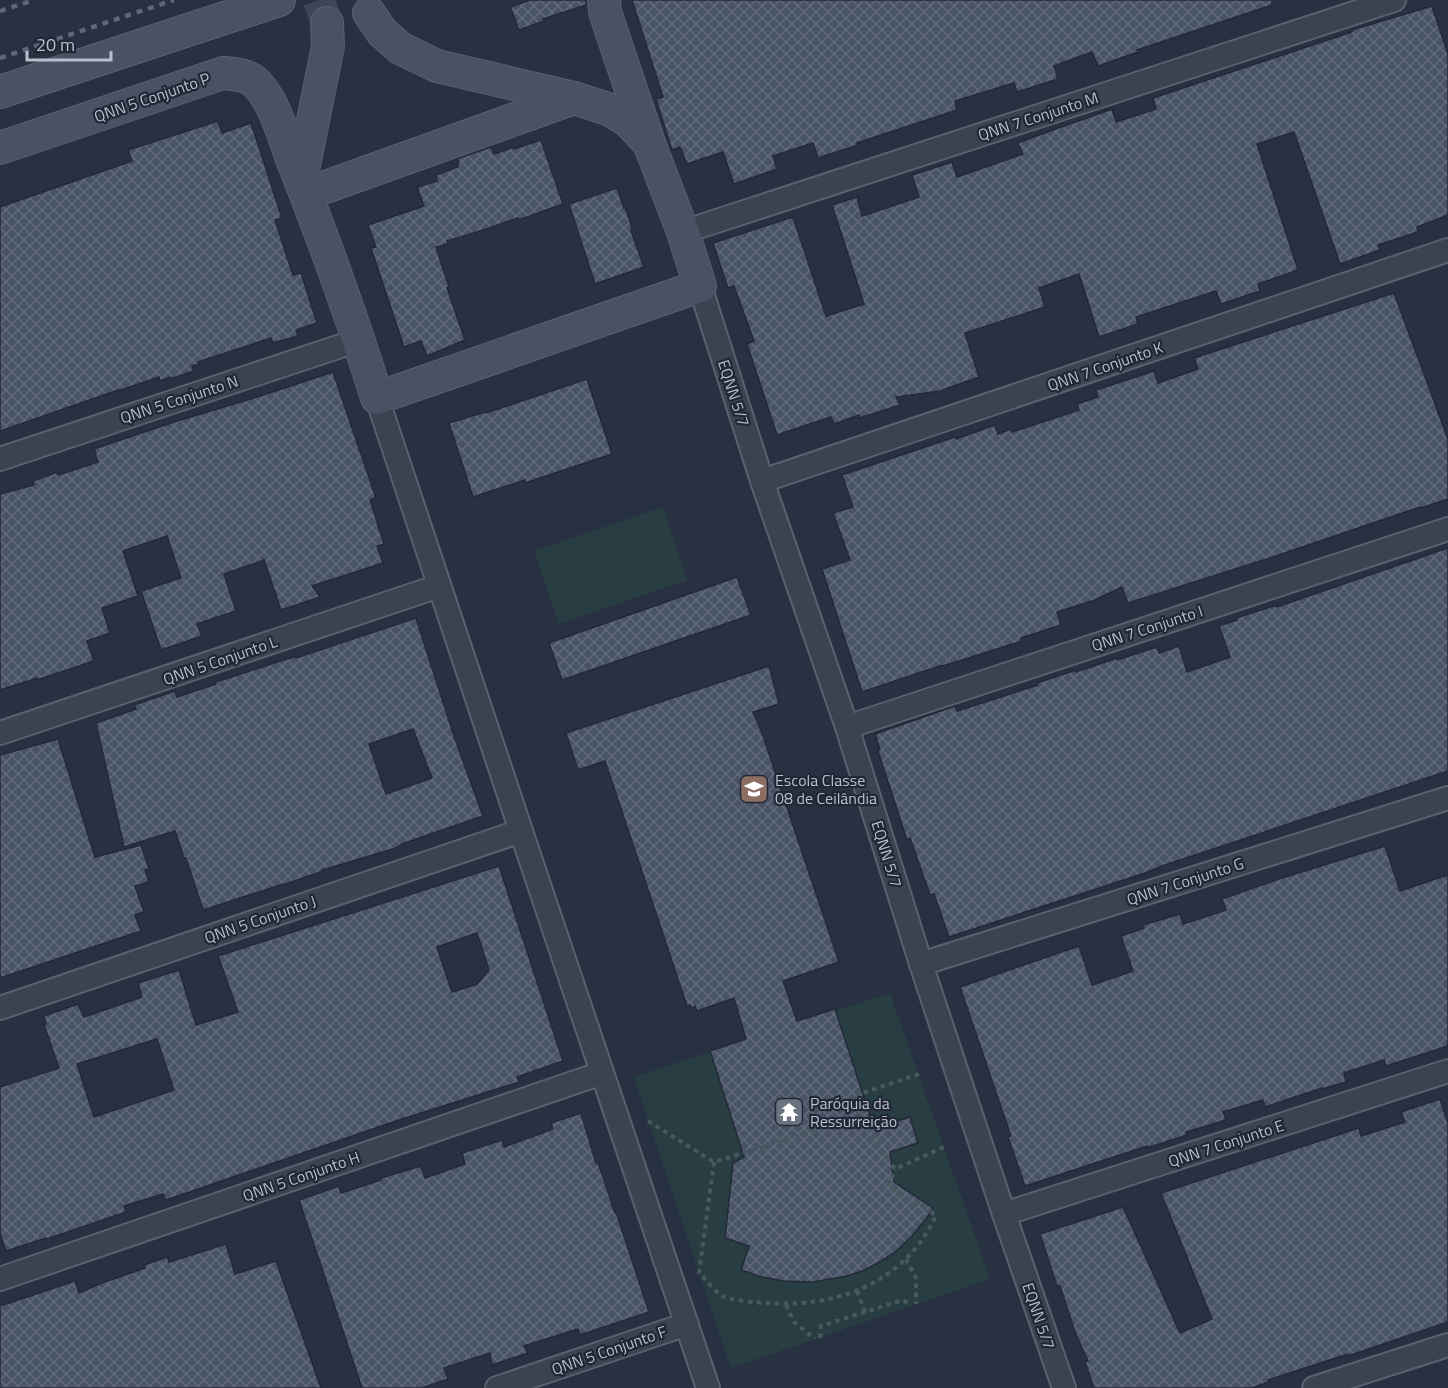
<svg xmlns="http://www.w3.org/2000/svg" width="1448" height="1388" font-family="'Titillium Web',sans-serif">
<defs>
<pattern id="building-cross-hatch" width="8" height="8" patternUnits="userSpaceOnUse" patternTransform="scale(1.5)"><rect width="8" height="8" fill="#485365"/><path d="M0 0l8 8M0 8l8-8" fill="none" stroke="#606a7a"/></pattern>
</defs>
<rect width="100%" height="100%" fill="#273141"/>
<g fill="#293e42">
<path d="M663 507 687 580 559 624 534 551Z"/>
<path d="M890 993 990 1279 731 1368 634 1077Z"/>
</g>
<g fill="url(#building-cross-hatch)" stroke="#222a38" stroke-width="1.5" fill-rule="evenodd">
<path d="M530 0H586V5L543 19 544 21 519 30 511 9V7Z"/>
<path d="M632 0H1272V5L1137 50 1138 52 1098 66 1092 52 1054 66 1058 79 1017 92 1014 83 955 101 957 110 857 143 858 145 818 158 813 143 773 156 777 169 734 184 723 152 687 164 680 147 672 150 656 99 663 97Z"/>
<path d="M1432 6 1448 54V215L1417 227 1418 232 1378 245 1380 250 1340 264 1294 132 1257 144 1298 270 1258 284 1260 291 1221 304 1216 291 1136 317 1138 324 1099 337 1079 274 1039 288 1045 307 965 333 979 377 940 391 896 397 900 405 860 418 859 415 834 424 831 417 777 435 747 344 754 341 734 286 728 288 713 243 793 217 826 316 864 304 832 205 857 197 862 216 919 197 912 175 952 162 957 177 1023 154 1018 143 1039 135 1112 109 1116 122 1156 109 1153 98 1352 32V30Z"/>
<path d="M218 121 222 133 251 123 282 218 275 220 293 275 301 273 317 323 296 330 298 336 273 343 271 338 198 362 199 364 192 366 194 371 170 379V377L160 381 159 377 118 391V390L0 431V207L132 161 128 150Z"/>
<path d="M541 140 563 204 519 220 518 218 477 232 447 241 448 244 436 247 449 287 447 288 465 340 427 356 421 341 404 347 371 248 376 247 368 225 424 206 417 187 437 181 436 175 458 167 459 158 491 147 494 154 514 147V149Z"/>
<path d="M617 188 624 208 625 207 632 227 631 231 644 267 595 284 569 204Z"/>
<path d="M1394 293 1448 439V499L1421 508 1420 507 1273 557 1128 603 1122 587 1095 600 1057 612 1061 625 1021 638 1022 641 943 666 942 665 862 692 822 569 850 560 833 513 853 507 842 475 955 437 956 439 995 425 998 434 1011 429 1012 432 1079 410 1077 404 1098 397 1096 390 1154 371 1158 383 1198 369 1194 358Z"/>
<path d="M333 372 376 498 370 500 384 544 377 546 383 563 312 586 320 597 281 610 264 560 224 574 236 611 197 624 202 636 161 650 141 591 181 578 167 536 123 551 138 596 102 608 110 633 87 641 94 661 37 680V678L0 690V494L34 485 33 481 57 472 58 475 98 462 94 449 174 422 254 398Z"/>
<path d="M587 379 612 454 525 483V480L473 497 449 423 485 412 486 413Z"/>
<path d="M1448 548V771L1162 866 1145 873 949 937 934 894 930 895 910 838 907 840 878 751 880 750 875 734 955 706 957 711 1038 685 1037 683 1076 670V672L1117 658V660L1157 647 1159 653 1179 646 1187 672 1230 657 1219 626 1237 620 1236 618 1277 605V607Z"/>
<path d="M737 577 751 615 562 680 549 643Z"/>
<path d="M416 618 454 736 483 816 402 844 396 848 322 870 323 871 283 885V884L203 910 186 858H184L175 831 124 847 96 723 136 709 134 705 175 691 177 697 216 684V682L296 656V658ZM413 729 432 778 386 794 369 744Z"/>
<path d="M769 666 779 704 753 712 762 733 839 962 783 981 797 1021 835 1009 874 1128 910 1117 918 1143 890 1152 894 1182 933 1208 926 1219 911 1237 894 1253 883 1260 865 1270 847 1276 813 1282 784 1281 762 1277 741 1270 749 1246 725 1238 733 1163 744 1157 710 1051 746 1039 734 998 697 1011 695 1006 692 1009 690 1005 687 1006 605 761 578 770 566 733Z"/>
<path d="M58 739 95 857 141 845 149 869 145 870 149 882 135 886 144 912 135 915 141 931 0 978V755Z"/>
<path d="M1385 846 1400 891 1448 875V1046L1386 1066 1384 1060 1344 1073 1346 1082 1322 1089V1088L1265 1107 1263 1100 1223 1112 1226 1120 1186 1132 1187 1135 1147 1148V1146L1025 1186 1008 1137 1011 1136 960 987 1079 946 1092 985 1133 971 1121 936 1144 928 1143 925 1180 914 1183 924 1226 910 1222 899 1279 879Z"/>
<path d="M499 866 563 1061 517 1077 519 1082 399 1120 166 1200 163 1194 124 1206 126 1212 47 1239 46 1238 6 1251 0 1233V1087L59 1068 44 1025 46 1024 44 1016 78 1004 84 1017 142 997 138 983 179 970 196 1025 238 1012 218 956ZM477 933 489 970 477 984 452 992 437 947ZM157 1039 174 1090 94 1117 77 1064Z"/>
<path d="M1440 1099 1448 1123V1322L1348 1356V1354L1268 1380 1269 1382 1252 1388H1094L1085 1362 1088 1361 1075 1332 1060 1286H1057L1040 1234 1123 1207 1180 1333 1212 1319 1161 1193 1359 1128 1361 1136 1405 1122 1401 1112Z"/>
<path d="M581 1113 596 1163 598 1162 615 1213 616 1212 649 1312 580 1335 578 1329 524 1346 528 1353 492 1365 490 1353 444 1368 448 1379 422 1388H362L299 1200 339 1186 341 1193 381 1180V1178L421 1166 425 1178 465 1164 462 1153 502 1140 504 1147 553 1129 551 1123Z"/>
<path d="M226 1244 235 1274 276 1261 321 1388H0V1306L75 1281 79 1293 102 1283 145 1268 144 1265 167 1257 169 1262Z"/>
</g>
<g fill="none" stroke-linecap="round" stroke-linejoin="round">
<path stroke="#3d4656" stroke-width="32" stroke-dasharray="32 16" stroke-linecap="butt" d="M319 0 327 23"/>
<g stroke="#59616e" stroke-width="26">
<g id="street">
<path d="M683 232 1394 0"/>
<path d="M700 286 762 481 847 727 921 964 1004 1214 1064 1388"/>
<path d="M377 398 521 831 708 1388"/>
<path d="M0 459 359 340"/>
<path d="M762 481 1448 250"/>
<path d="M847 727 1448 529"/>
<path d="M0 733 439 586"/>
<path d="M921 964 1448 798"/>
<path d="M0 1008 521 831"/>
<path d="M1004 1214 1448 1071"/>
<path d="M0 1279 602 1073"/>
<path d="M497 1388 687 1324"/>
<path d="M1314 1388 1448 1345"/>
</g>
</g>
<g stroke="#59616e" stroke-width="34">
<g id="secondary">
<path d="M369 13 382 32 400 48 437 66 574 98 608 109 628 121 648 142"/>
<path d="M0 92 279 0"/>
<path d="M0 148 223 73C235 74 249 75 257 84 275 103 283 135 292 159 323 237 352 317 377 398L700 286 683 232 649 143 605 12 604 0"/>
<path d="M301 180 328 46 327 23"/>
<path d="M306 194 574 98"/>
</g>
</g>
<g stroke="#475b5f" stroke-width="4" stroke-dasharray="4.5 4.5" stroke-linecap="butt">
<path d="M919 1074 857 1095C866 1121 877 1148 895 1169L944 1147"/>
<path d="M648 1121 714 1162 864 1116"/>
<path d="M714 1162 699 1273C705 1278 716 1293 722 1296 729 1300 759 1303 768 1303 838 1308 906 1282 936 1215L888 1187 895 1169"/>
<path d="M906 1259 916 1278V1304"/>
<path d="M857 1291 865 1312 903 1300 911 1306"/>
<path d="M786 1305 794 1322 815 1339"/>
<path d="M820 1338 821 1326 865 1312"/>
</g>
<use href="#street" stroke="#3b4351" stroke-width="22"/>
<use href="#secondary" stroke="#495264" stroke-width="32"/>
<g stroke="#5d6777" stroke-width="4.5" stroke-dasharray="6 6" stroke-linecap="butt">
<path d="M0 11 34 0"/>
<path d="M0 58 174 0"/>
</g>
</g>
<defs>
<g id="school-square" transform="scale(1.5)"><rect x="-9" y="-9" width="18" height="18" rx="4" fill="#8d6e63" stroke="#202836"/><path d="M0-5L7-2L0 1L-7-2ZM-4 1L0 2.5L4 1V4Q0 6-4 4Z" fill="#fff"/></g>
<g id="temple-square" transform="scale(1.5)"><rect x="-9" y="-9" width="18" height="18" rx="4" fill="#6b7280" stroke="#202836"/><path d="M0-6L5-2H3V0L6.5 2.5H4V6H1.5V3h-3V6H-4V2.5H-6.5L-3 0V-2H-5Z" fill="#fff"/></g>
</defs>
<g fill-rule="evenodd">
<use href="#school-square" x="754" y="789"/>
<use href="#temple-square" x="789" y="1112"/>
</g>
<g text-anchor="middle" stroke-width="4.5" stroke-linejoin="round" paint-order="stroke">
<g font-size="16" fill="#b8becb" stroke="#202836">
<text transform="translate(152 97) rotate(-19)" y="6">QNN 5 Conjunto P</text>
<text transform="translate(1038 116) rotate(-18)" y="6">QNN 7 Conjunto M</text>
<text transform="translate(1105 366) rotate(-19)" y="6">QNN 7 Conjunto K</text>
<text transform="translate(734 393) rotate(72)" y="6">EQNN 5/7</text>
<text transform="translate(179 399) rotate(-18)" y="6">QNN 5 Conjunto N</text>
<text transform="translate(1147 628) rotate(-18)" y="6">QNN 7 Conjunto I</text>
<text transform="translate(220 660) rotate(-19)" y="6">QNN 5 Conjunto L</text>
<text transform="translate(887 854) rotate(73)" y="6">EQNN 5/7</text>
<text transform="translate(1185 881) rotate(-18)" y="6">QNN 7 Conjunto G</text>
<text transform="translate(260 919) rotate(-19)" y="6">QNN 5 Conjunto J</text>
<text transform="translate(1226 1143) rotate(-18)" y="6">QNN 7 Conjunto E</text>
<text transform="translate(301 1176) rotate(-19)" y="6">QNN 5 Conjunto H</text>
<text transform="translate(1039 1316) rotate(71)" y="6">EQNN 5/7</text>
<text transform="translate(609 1350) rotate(-19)" y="6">QNN 5 Conjunto F</text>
</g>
<g font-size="16" fill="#b8becb" stroke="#202836" text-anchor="start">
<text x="775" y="786">Escola Classe<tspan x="775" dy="18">08 de Ceilândia</tspan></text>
<text x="810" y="1109">Paróquia da<tspan x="810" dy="18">Ressurreição</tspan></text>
</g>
</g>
<path d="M27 51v9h84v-9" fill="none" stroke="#b8becb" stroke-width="3"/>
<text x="36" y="51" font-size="18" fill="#b8becb" stroke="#202836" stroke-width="4.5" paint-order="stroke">20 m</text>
</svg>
